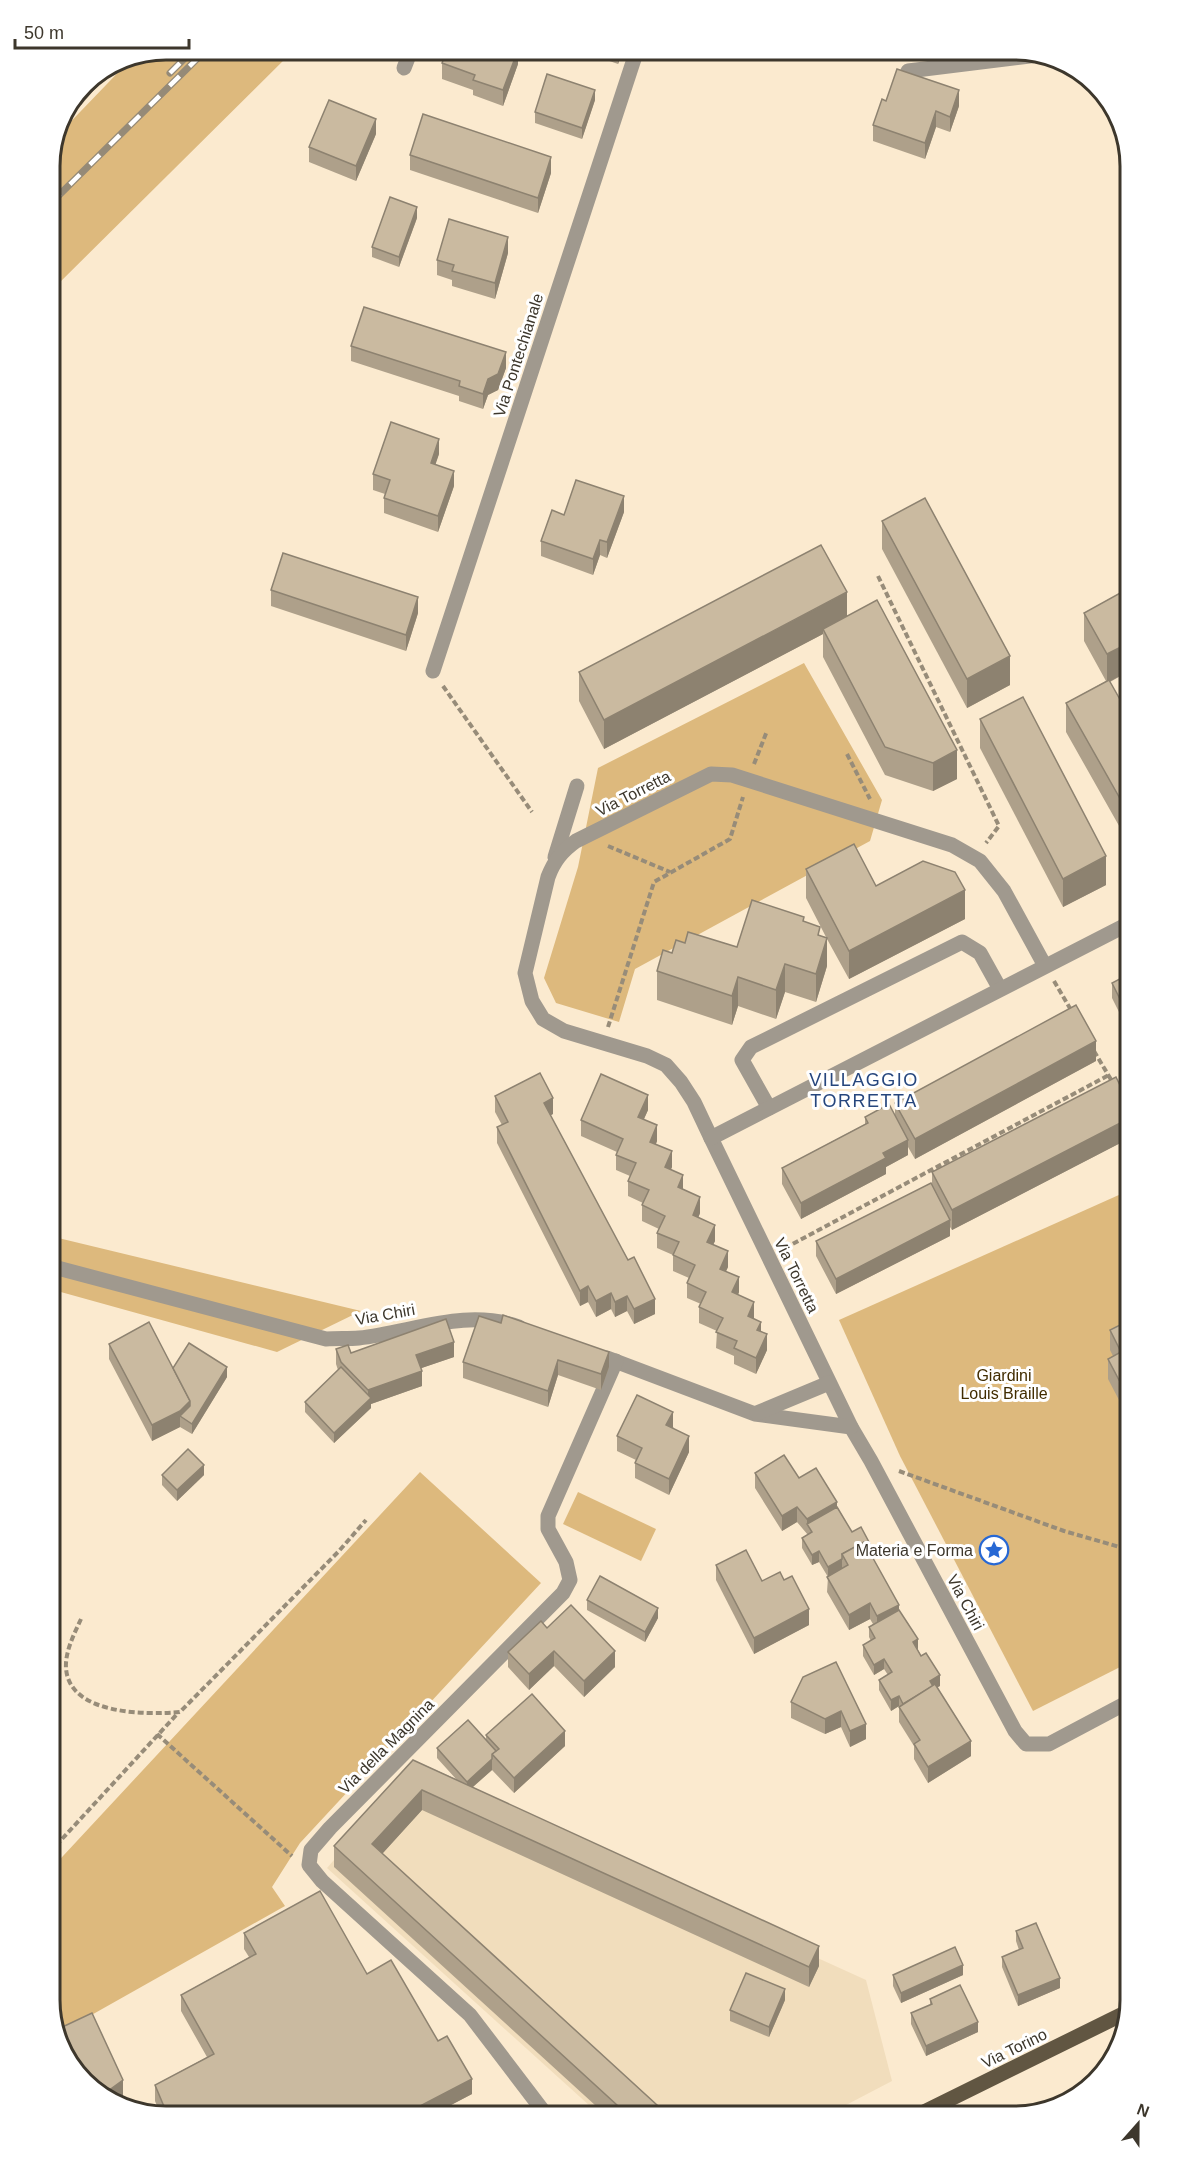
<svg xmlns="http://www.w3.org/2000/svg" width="1180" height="2166" font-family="Arial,sans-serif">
<rect width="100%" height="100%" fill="#fbeacf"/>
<path fill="#f1ddbc" d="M410 1773 866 1980 892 2081 825 2116H601L327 1868Z"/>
<g fill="#ddb97d">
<path d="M166 50H294L50 292V159L55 138 131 59 130 57Z"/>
<path d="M804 663 882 800 870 841 635 969 619 1022 556 1003 544 978 578 867 598 768Z"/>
<path d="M1130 1190V1662L1033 1711 900 1456 839 1320Z"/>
<path d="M50 1236 361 1311 277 1352 50 1289Z"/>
<path d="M420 1472 541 1583 300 1843 272 1887 285 1906 56 2035 50 2000V1870Z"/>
<path d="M578 1492 656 1529 641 1561 563 1524Z"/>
</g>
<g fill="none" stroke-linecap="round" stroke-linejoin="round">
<g stroke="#978c79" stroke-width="4" stroke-dasharray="6 3" stroke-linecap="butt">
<path d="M878 576 999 826 986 843"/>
<path d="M443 686 532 812"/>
<path d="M1130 706 1122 691 1130 686"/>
<path d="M847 754 870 799"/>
<path d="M754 764 767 731"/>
<path d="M608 846 670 872"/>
<path d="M1054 981 1071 1010"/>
<path d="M608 1027 654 882 730 839 743 797"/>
<path d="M1094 1051 1113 1083"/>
<path d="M785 1248 1109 1075"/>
<path d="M899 1471 1064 1531 1130 1550"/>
<path d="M81 1619C74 1634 65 1652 66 1668 69 1715 146 1715 180 1712L339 1551 366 1520"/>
<path d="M157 1734 292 1856"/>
<path d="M50 1852 179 1712"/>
</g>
<g stroke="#a0998e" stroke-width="15">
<path d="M404 68 411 50"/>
<path d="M908 71 1038 55"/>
<path d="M433 671 637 50"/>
<path d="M555 857 577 786"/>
<path d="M1045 966 1004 891 980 861 952 845 732 775 711 774 576 841C562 851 554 861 548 877L525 973 532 1001 543 1019 564 1031 647 1056 666 1065 681 1082 694 1102 711 1138 851 1427 871 1461 1015 1731 1026 1744H1049L1130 1701"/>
<path d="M769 1108 742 1060 751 1047 962 942 980 953 1000 989"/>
<path d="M711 1138 1130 923"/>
<path d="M50 1266 326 1339C337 1338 348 1339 359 1338 413 1332 466 1308 519 1327"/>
<path d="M607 1358 755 1414 851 1427"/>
<path d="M757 1413 829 1383"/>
<path d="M547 2116 470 2015 322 1881 309 1865 311 1850 330 1828 563 1593 570 1580 566 1562 548 1529V1516L616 1361"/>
</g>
<path stroke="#615642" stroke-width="15" d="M916 2116 1127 2012"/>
<g stroke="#958a77" stroke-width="7">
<g id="rail">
<path d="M170 73 193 50"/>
<path d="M50 204 206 50"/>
</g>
</g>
<use href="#rail" stroke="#fff" stroke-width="4.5" stroke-dasharray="14" stroke-linecap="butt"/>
</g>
<g fill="#aea08a">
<path d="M578 50H623L618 64Z"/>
<path d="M119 60 81 105 74 99 84 83Z"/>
<path d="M442 63 518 64 503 106 473 95V90L442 79Z"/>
<path d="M595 100 582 139 535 123V112Z"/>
<path d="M886 101 959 106 950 132 936 127 925 159 873 141V125Z"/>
<path d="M376 134 356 181 309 162V147Z"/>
<path d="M410 155 551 173 538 213 410 170Z"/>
<path d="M417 218 399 267 372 257V247Z"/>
<path d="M508 253 495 299 452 286V280L437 275V260Z"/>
<path d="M351 346 506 368 498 390 488 395 483 409 459 401V396L351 361Z"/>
<path d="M439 454 435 464 454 486 438 532 384 513V498L385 494 373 490V474Z"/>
<path d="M624 512 607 558 600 555 593 575 541 556V541L564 515Z"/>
<path d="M882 521 1010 685 967 708 882 549Z"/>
<path d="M1131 587V670L1110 682 1131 719V847L1066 732V703L1106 681 1084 641V613Z"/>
<path d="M271 590 418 613 406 651 271 606Z"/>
<path d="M847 616 957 779 933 791 885 775 823 657V634L604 749 579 701V672Z"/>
<path d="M980 719 1106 885 1063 907 980 748Z"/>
<path d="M806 869 876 886 965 919 849 979 827 939V966L816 1002 785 992 776 1019 738 1006 732 1025 657 1000V971L672 953 685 943 737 947 804 922 820 936 826 937 806 898Z"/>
<path d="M1131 973 1130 1034 1112 998V983Z"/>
<path d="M1096 1061 915 1159 908 1147V1155L886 1167V1174L801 1219 782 1184V1168L865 1124V1117L895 1115V1103Z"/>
<path d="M495 1096 553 1114 550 1115 655 1314 634 1324 627 1311 615 1317 611 1309 596 1317 588 1302 580 1306 497 1143V1127L502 1125 495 1112Z"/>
<path d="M1130 1106V1138L952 1230 950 1227V1236L836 1294 816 1256V1241L932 1185V1172Z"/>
<path d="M648 1110 644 1119 657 1141 656 1144 672 1167 671 1169 683 1190 700 1213 698 1218 715 1241 713 1245 728 1267 726 1271 739 1292 738 1295 754 1318V1319L761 1331 767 1350 756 1374 734 1364V1356L716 1348 717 1331 699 1323V1307L701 1304 687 1298V1283L689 1278 673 1271V1255L657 1248V1233L659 1229 642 1221V1205L643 1203 628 1196V1181L630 1176 616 1170V1155L617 1152 581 1136V1120Z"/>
<path d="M479 1316 609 1367 601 1390 558 1375 548 1407 463 1378V1362Z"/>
<path d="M1130 1320 1119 1400 1108 1379V1359L1113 1356 1110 1350V1330Z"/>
<path d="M109 1344 173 1368 227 1377 192 1434 180 1427 152 1441 109 1359Z"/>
<path d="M336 1349 351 1353 454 1357 421 1368 422 1386 371 1404V1408L334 1443 305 1412V1402L338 1370 336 1364Z"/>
<path d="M673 1427 689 1452 669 1495 635 1478V1463L636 1460 617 1451V1436Z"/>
<path d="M755 1473 799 1478 837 1507 852 1532 870 1552 899 1610 918 1650 940 1686 937 1687 971 1756 928 1783 914 1759V1746L899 1722V1706L891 1711 879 1690V1680L888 1675 884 1669 874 1675 863 1656V1645L871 1641 869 1637V1627L873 1624 870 1619 849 1630 827 1592 828 1577 819 1562 812 1565 802 1548V1538L808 1535 797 1522 782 1531 755 1488Z"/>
<path d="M162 1475H204L177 1501 162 1485Z"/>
<path d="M716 1565 762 1581 809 1625 754 1654 716 1580Z"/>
<path d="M587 1600 658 1618 645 1642 587 1610Z"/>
<path d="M547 1628 615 1667 584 1697 554 1666 529 1690 508 1667V1652Z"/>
<path d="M836 1662 866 1739 850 1747 841 1727 825 1734 791 1718V1702Z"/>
<path d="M486 1735 565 1746 514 1793 492 1770 473 1787 819 1966 809 1987 422 1810 382 1854 669 2116H607L334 1867V1846L413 1760 456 1779 437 1758V1748L486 1740Z"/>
<path d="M1016 1931 1060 1988 1018 2006 1002 1967V1957L1019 1950 1016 1941Z"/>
<path d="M244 1933 367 1974 438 2041 472 2094 430 2116H161L155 2101V2085L207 2057 181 2011V1995L249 1957 244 1949Z"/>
<path d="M893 1975H963L901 2003 893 1986Z"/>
<path d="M930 1999 978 2032 926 2056 911 2024V2013L930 2005Z"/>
<path d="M785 2000 769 2037 730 2021V2010Z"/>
</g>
<g fill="#8d8270">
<path d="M518 50V64L503 106V90Z"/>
<path d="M618 50H623L618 64Z"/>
<path d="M119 60V61L81 105V89L89 80Z"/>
<path d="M595 90V100L582 139V128Z"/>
<path d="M959 90V106L950 132V117Z"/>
<path d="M936 111V127L925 159V143Z"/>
<path d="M376 119V134L356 181V166Z"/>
<path d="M551 157V173L538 213V198Z"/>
<path d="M417 207V218L399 267V257Z"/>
<path d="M508 237V253L495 299V283Z"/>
<path d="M506 352V368L498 390 488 395 483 409V394L488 379Z"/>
<path d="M439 439V454L431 478V463Z"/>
<path d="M454 471V486L438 532V516Z"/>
<path d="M624 496V512L607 558V542Z"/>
<path d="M600 540V555L593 575V559Z"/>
<path d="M847 592V621L823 629V634L604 749V720Z"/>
<path d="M418 597V613L406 651V635Z"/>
<path d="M1131 642V670L1107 683V654Z"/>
<path d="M1010 656V685L967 708V679Z"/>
<path d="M957 750V779L933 791V763Z"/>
<path d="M1106 856V885L1063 907V879Z"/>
<path d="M965 890V919L849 979V951Z"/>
<path d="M827 938V966L816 1002V974Z"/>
<path d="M785 964V992L776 1019V990Z"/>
<path d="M738 977V1006L732 1025V996Z"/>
<path d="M1096 1041V1061L915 1159V1139Z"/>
<path d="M648 1095V1110L638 1132V1117Z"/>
<path d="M553 1098V1114L544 1119V1103Z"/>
<path d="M1130 1118V1138L952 1230V1210Z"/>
<path d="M657 1125V1141L650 1157V1142Z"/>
<path d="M908 1140V1155L886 1167V1174L801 1219V1203L883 1153Z"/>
<path d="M672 1151V1167L665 1182V1167Z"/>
<path d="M683 1175V1190L678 1187Z"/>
<path d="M700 1197V1213L693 1231V1215Z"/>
<path d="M950 1220V1236L836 1294V1279Z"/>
<path d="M715 1225V1241L707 1257V1242Z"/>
<path d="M728 1251V1267L720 1284V1269Z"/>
<path d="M739 1277V1292L732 1308V1292Z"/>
<path d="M588 1286V1302L580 1306V1291Z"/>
<path d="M611 1293V1309L596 1317V1301Z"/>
<path d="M627 1296V1311L615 1317V1302Z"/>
<path d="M655 1299V1314L634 1324V1309Z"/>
<path d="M754 1302V1318L748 1332V1316Z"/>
<path d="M761 1322V1337L757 1330Z"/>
<path d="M767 1334V1350L756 1374V1358Z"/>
<path d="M454 1342V1357L416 1370V1355Z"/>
<path d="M609 1352V1367L601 1390V1374Z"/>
<path d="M558 1360V1375L548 1407V1391Z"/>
<path d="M227 1367V1377L192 1434V1424Z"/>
<path d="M422 1371V1386L371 1404V1408L334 1443V1433L368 1401V1390Z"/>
<path d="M1130 1374V1394L1119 1400V1380Z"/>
<path d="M190 1401V1416H180V1427L152 1441V1425Z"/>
<path d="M673 1412V1427L666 1441V1425Z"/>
<path d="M689 1436V1452L669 1495V1479Z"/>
<path d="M204 1465V1475L177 1501V1490Z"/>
<path d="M837 1502V1517L807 1524V1519Z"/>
<path d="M797 1507V1522L782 1531V1516Z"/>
<path d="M819 1551V1562L812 1565V1555Z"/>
<path d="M842 1559V1570L828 1577V1567Z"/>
<path d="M870 1603V1619L849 1630V1615Z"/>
<path d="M899 1605V1620L877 1631V1616Z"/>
<path d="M658 1608V1618L645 1642V1632Z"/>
<path d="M809 1609V1625L754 1654V1638Z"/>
<path d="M918 1639V1650L913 1642Z"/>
<path d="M554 1651V1666L529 1690V1674Z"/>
<path d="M615 1651V1667L584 1697V1681Z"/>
<path d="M884 1659V1669L874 1675V1665Z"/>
<path d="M940 1675V1686L930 1691V1681Z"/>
<path d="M899 1696V1706L891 1711V1700Z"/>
<path d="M841 1711V1727L825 1734V1719Z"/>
<path d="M866 1724V1739L850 1747V1731Z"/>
<path d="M565 1731V1746L514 1793V1778Z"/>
<path d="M971 1741V1756L928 1783V1767Z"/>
<path d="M492 1759V1770L467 1792V1782Z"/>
<path d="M422 1790V1810L372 1865V1844Z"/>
<path d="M819 1946V1966L809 1987V1967Z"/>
<path d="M963 1965V1975L901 2003V1993Z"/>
<path d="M1060 1978V1988L1018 2006V1995Z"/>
<path d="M785 1989V2000L769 2037V2027Z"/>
<path d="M978 2022V2032L926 2056V2046Z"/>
<path d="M472 2079V2094L430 2116H401Z"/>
<path d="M123 2080V2095L115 2101 101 2096Z"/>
</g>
<g fill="#cabaa0" stroke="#8d8270" stroke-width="1.5">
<path d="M447 50H518L503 90 473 80 475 75 442 63Z"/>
<path d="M897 69 959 90 950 117 936 111 925 143 873 125 882 99 886 101Z"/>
<path d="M547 74 595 90 582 128 535 112Z"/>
<path d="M329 100 376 119 356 166 309 147Z"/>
<path d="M423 114 551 157 538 198 410 155Z"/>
<path d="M390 197 417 207 399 257 372 247Z"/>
<path d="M449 219 508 237 495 283 452 271 454 265 437 260Z"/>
<path d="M364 307 506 352 498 374 488 379 483 394 459 386 460 381 351 346Z"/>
<path d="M391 422 439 439 431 463 454 471 438 516 384 498 390 480 373 474Z"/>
<path d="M576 480 624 496 607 542 600 540 593 559 541 541 552 510 564 515Z"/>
<path d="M925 498 1010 656 967 679 882 521Z"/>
<path d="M821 545 847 592 604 720 579 672Z"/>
<path d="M283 553 418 597 406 635 271 590Z"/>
<path d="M1131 587V642L1107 654 1084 613Z"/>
<path d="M877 600 957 750 933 763 885 747 823 629Z"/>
<path d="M1109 680 1131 719V818L1066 703Z"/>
<path d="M1023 697 1106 856 1063 879 980 719Z"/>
<path d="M854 844 876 886 923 861 955 872 965 890 849 951 806 869Z"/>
<path d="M752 900 804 917 803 921 820 927 818 935 827 938 816 974 785 964 776 990 738 977 732 996 657 971 663 950 672 953 676 940 685 943 688 932 737 947Z"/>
<path d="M1131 973 1130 1019 1112 983Z"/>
<path d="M1076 1005 1096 1041 915 1139 895 1103Z"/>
<path d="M540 1073 553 1098 544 1103 628 1260 634 1257 655 1299 634 1309 627 1296 615 1302 611 1293 596 1301 588 1286 580 1291 497 1127 508 1122 495 1096Z"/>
<path d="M601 1074 648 1095 638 1117 657 1125 650 1142 672 1151 665 1167 683 1175 678 1187 700 1197 693 1215 715 1225 707 1242 728 1251 720 1269 739 1277 732 1292 754 1302 748 1316 761 1322 757 1330 767 1334 756 1358 734 1348 737 1341 716 1332 723 1318 699 1307 706 1292 687 1283 695 1265 673 1255 679 1242 657 1233 665 1216 642 1205 649 1190 628 1181 636 1163 616 1155 623 1139 581 1120Z"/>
<path d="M1116 1077 1130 1106V1118L952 1210 932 1172Z"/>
<path d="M889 1104 908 1140 883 1153 886 1158 801 1203 782 1168 868 1123 865 1117Z"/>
<path d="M931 1183 950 1220 836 1279 816 1241Z"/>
<path d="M503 1315 609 1352 601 1374 558 1360 548 1391 463 1362 479 1316 501 1323Z"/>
<path d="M446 1319 454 1342 416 1355 422 1371 368 1390 341 1362 336 1349 348 1345 351 1353Z"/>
<path d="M1130 1320V1374L1119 1380 1108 1359 1121 1352 1110 1330Z"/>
<path d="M149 1322 190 1401 180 1411 152 1425 109 1344Z"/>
<path d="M189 1343 227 1367 192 1424 180 1416 190 1406V1401L173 1368Z"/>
<path d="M341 1367 371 1398 334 1433 305 1402Z"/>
<path d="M637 1395 673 1412 666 1425 689 1436 669 1479 635 1463 642 1448 617 1436Z"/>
<path d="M188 1449 204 1465 177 1490 162 1475Z"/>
<path d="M784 1455 799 1478 816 1468 837 1502 807 1519 797 1507 782 1516 755 1473Z"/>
<path d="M837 1507 852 1532 861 1527 870 1544 866 1546 864 1542 842 1554V1559L828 1567 819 1551 812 1555 802 1538 812 1532 807 1524Z"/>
<path d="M864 1542 899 1605 877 1616 870 1603 849 1615 827 1577 848 1565 842 1554Z"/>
<path d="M746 1550 762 1581 780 1572 784 1580 792 1576 809 1609 754 1638 716 1565Z"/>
<path d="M600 1576 658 1608 645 1632 587 1600Z"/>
<path d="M571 1605 615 1651 584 1681 554 1651 529 1674 508 1652 541 1621 547 1628Z"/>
<path d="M899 1610 918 1639 913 1642 921 1656 926 1653 940 1675 930 1681 933 1686 903 1704 899 1696 891 1700 879 1680 892 1672 884 1659 874 1665 863 1645 875 1638 869 1627Z"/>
<path d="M836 1662 866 1724 850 1731 841 1711 825 1719 791 1702 803 1677Z"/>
<path d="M935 1684 971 1741 928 1767 914 1744 920 1740 899 1707Z"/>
<path d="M532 1694 565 1731 514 1778 492 1754 499 1749 486 1735Z"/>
<path d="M468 1720 496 1751 492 1754V1759L467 1782 437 1748Z"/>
<path d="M413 1760 819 1946 809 1967 422 1790 372 1844 669 2116H629L334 1846Z"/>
<path d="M320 1891 367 1974 391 1960 438 2041 447 2036 472 2079 401 2116H167H168L155 2085 214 2054 181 1995 256 1954 244 1933Z"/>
<path d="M1036 1923 1060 1978 1018 1995 1002 1957 1023 1948 1016 1931Z"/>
<path d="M955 1947 963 1965 901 1993 893 1975Z"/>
<path d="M746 1973 785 1989 769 2027 730 2010Z"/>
<path d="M960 1985 978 2022 926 2046 911 2013 932 2004 930 1999Z"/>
<path d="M92 2013 123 2080 101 2096 58 2045 56 2030Z"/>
</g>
<defs>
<g id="sight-ring" transform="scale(1.5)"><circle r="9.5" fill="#fff" stroke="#2768d4" stroke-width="1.5"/><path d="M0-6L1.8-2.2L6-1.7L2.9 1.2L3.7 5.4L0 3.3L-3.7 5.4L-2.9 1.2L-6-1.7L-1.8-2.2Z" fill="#2768d4"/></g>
</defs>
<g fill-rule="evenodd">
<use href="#sight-ring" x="994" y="1550"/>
</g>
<g text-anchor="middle" stroke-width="6" stroke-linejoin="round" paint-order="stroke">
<g font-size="16" fill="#3d372c" stroke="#fff">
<text transform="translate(518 355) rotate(-72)" y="6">Via Pontechianale</text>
<text transform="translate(633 793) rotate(-27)" y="6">Via Torretta</text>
<text transform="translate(797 1275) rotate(64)" y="6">Via Torretta</text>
<text transform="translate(385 1314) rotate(-10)" y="6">Via Chiri</text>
<text transform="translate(966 1602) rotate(62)" y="6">Via Chiri</text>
<text transform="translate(386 1746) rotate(-45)" y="6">Via della Magnina</text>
<text transform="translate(1014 2048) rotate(-26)" y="6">Via Torino</text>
</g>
<g font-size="16" fill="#412c00" stroke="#fff">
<text x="1004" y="1381">Giardini<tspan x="1004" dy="18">Louis Braille</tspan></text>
</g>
<g font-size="16" fill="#3d372c" stroke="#fff" text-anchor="end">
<text x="973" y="1556">Materia e Forma</text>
</g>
<g font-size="18" letter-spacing="1.5" fill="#26467d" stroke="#fff">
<text x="864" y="1086">VILLAGGIO<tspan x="864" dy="21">TORRETTA</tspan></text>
</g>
</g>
<path d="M0 0H1180V2166H0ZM166 60H1014A106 106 0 0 1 1120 166V2000A106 106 0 0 1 1014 2106H166A106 106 0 0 1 60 2000V166A106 106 0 0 1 166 60Z" fill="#fff" fill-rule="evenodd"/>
<path fill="none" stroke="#3d372c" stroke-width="3" d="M166 60H1014A106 106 0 0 1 1120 166V2000A106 106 0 0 1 1014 2106H166A106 106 0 0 1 60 2000V166A106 106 0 0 1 166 60Z"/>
<g transform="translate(1138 2124) rotate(21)" stroke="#ffffff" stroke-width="4.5" paint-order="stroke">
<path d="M0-4.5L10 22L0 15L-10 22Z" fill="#3d372c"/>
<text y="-9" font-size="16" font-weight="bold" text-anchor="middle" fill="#3d372c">N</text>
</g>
<path d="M15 39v9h174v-9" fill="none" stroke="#3d372c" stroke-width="3"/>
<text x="24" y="39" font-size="18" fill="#3d372c" stroke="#ffffff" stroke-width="4.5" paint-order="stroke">50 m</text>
</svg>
